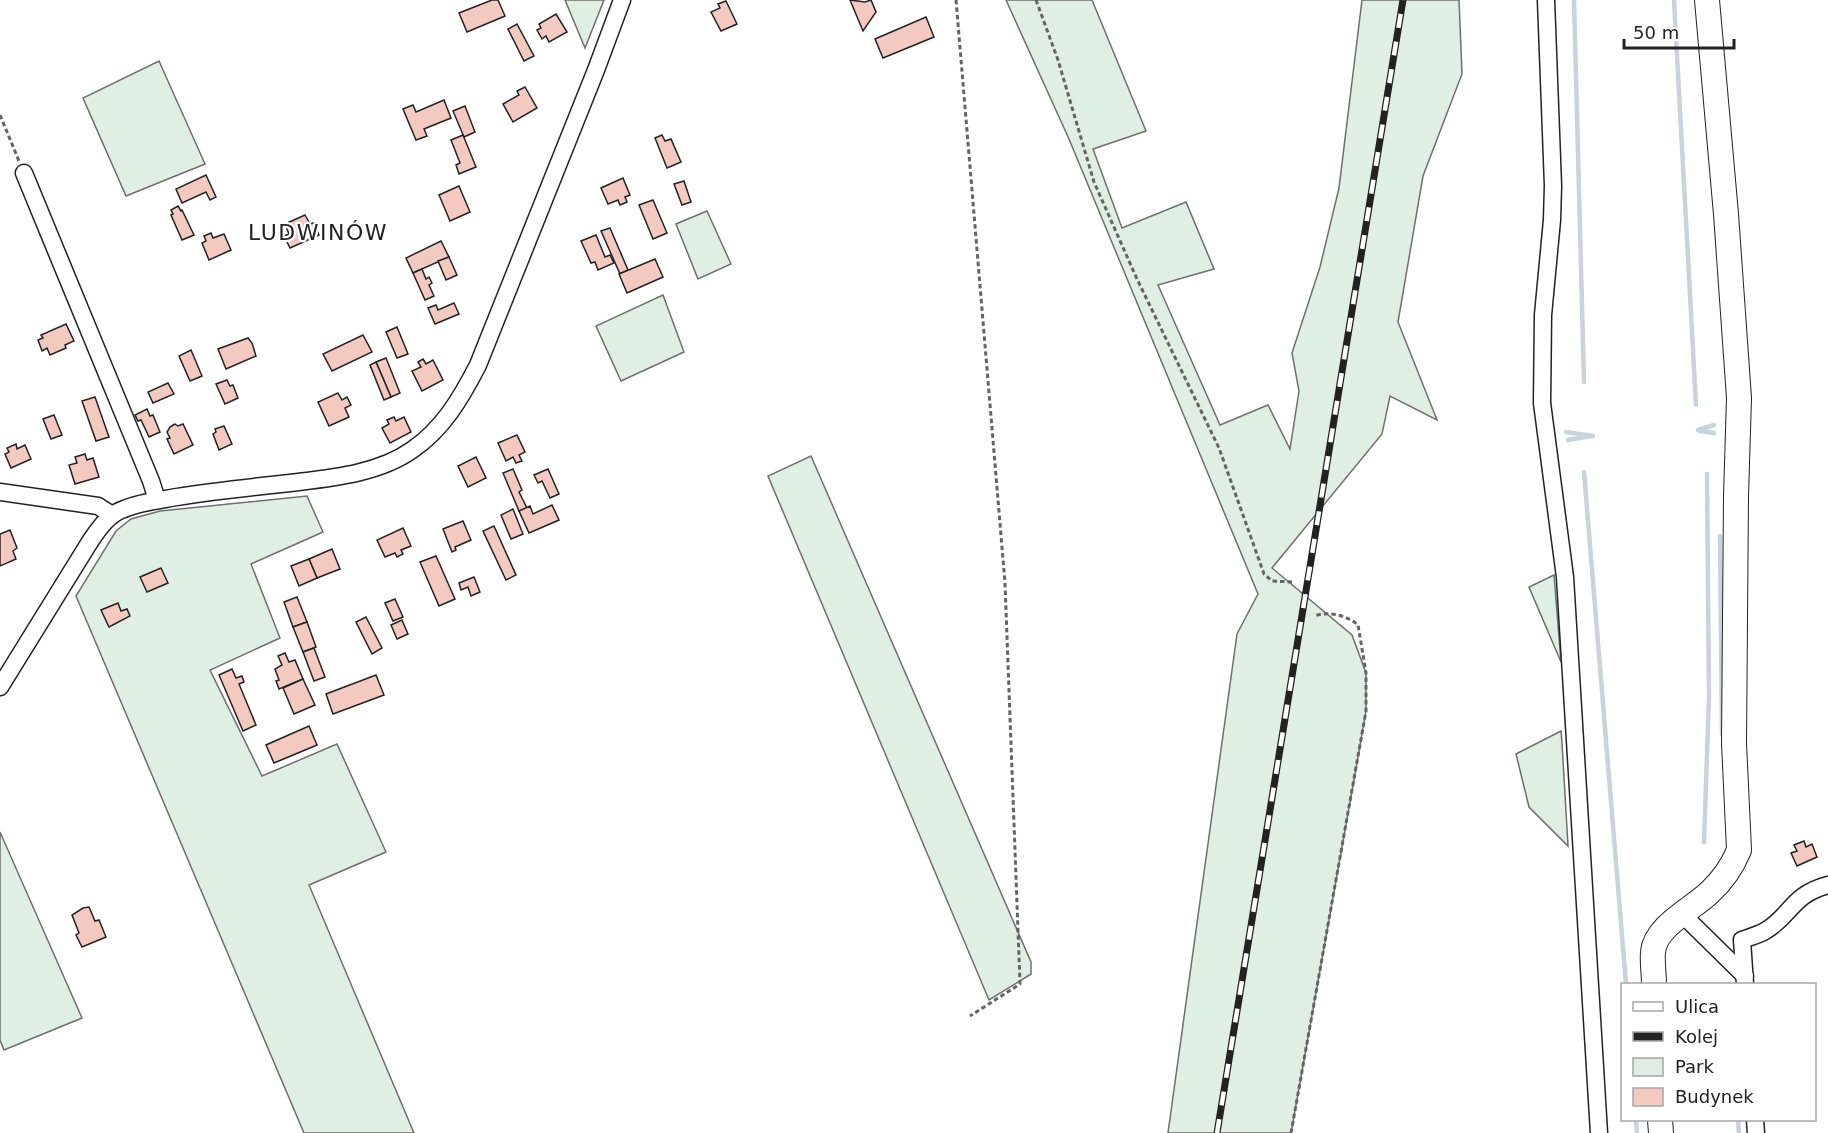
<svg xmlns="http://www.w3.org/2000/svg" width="1828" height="1133" font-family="'DejaVu Sans',sans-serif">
<rect width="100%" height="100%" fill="#fff"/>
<g fill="#e0efe3" stroke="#6f6f6f" stroke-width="1.5">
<path d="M565 0H604L585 48Z"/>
<path d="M1006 0H1092L1146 131 1093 149 1122 228 1186 202 1214 269 1158 285 1220 425 1268 405 1290 449 1299 391 1292 353 1320 267 1339 188 1362 0H1459L1462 74 1423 176 1398 322 1437 420 1390 396 1382 434 1272 568 1352 635 1366 673V711L1357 763 1291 1133H1168L1237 634 1258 594 1069 139Z"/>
<path d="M159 61 205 164 126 196 83 98Z"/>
<path d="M707 211 731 264 698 279 676 224Z"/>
<path d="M663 295 684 352 621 381 596 326Z"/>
<path d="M811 456 1031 962V974L989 1000 768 476Z"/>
<path d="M307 496 323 532 251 564 280 638 210 670 262 776 337 744 386 852 309 885 414 1133H304L76 596 116 531 131 519 160 511Z"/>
<path d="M1554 575 1561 662 1529 587Z"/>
<path d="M1561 731 1562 743 1568 846 1529 807 1516 754Z"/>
<path d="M0 832 82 1018 4 1050 0 1040Z"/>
</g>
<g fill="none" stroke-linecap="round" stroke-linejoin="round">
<g stroke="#c7d3dd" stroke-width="4.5">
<path d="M1574 0 1584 382"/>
<path d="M1674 0 1696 405"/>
<path d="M1698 430 1714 425"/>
<path d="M1700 431 1714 433"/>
<path d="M1566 432 1593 436"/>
<path d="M1568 440 1591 436"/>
<path d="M1584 472 1626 984"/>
<path d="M1720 536 1722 734"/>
<path d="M1704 842 1709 696 1707 474"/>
<path d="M1636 1120 1637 1133"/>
<path d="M1738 1121 1739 1133"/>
</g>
</g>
<g fill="#f3c9c0" stroke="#222" stroke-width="1.5">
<path d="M492 0H498L505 16 467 32 459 13Z"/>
<path d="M850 0 865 2 871 0 876 12 863 31Z"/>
<path d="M726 1 737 24 721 31 711 12 720 8 718 4Z"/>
<path d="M556 14 567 32 549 42 546 36 542 39 537 30 541 28 539 24Z"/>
<path d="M926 17 934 37 883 58 875 39Z"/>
<path d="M517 24 534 56 524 61 508 29Z"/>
<path d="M525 87 537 108 513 122 503 104 519 95 517 91Z"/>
<path d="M444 100 451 118 424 129 427 136 416 140 403 109 413 105 416 112Z"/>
<path d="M465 106 475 132 464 137 453 111Z"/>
<path d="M463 135 476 167 459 174 456 165 460 163 451 140Z"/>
<path d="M662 135 665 141 671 139 681 162 667 168 655 138Z"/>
<path d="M206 175 216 197 210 200 206 192 182 203 176 189Z"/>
<path d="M623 178 630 195 625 197 627 202 620 205 618 200 608 204 601 188Z"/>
<path d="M684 181 691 202 682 205 674 184Z"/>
<path d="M459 186 470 212 450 221 439 195Z"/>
<path d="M653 200 667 233 653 239 639 205Z"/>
<path d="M178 206 181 211 182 210 194 235 182 240 171 215 173 214 171 210Z"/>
<path d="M305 215 310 224 314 223 319 235 290 248 284 236 289 234 285 224Z"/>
<path d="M610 228 628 270 620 274 601 231Z"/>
<path d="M211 233 213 238 224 234 231 250 209 260 202 243 206 241 204 236Z"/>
<path d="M596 235 605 257 610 255 614 263 598 270 595 262 591 263 581 241Z"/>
<path d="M441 241 449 257 413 273 406 258Z"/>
<path d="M449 257 457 275 446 280 438 261Z"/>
<path d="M655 259 663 277 627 293 619 274Z"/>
<path d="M422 269 426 279 429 277 432 283 429 285 434 296 425 300 413 273Z"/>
<path d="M454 303 459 314 435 324 428 308 436 305 438 310Z"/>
<path d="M66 324 74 341 65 345 66 348 50 355 47 348 42 351 38 340 43 338 41 335Z"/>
<path d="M397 327 408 354 397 358 386 332Z"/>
<path d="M363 335 372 352 332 371 323 354Z"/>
<path d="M248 338 252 343 256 356 226 369 218 349Z"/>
<path d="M191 350 202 376 190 381 179 356Z"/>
<path d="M386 358 400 393 391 397 376 362Z"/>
<path d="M423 359 426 364 433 360 443 380 422 391 412 371 421 367 418 362Z"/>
<path d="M376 362 391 397 384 400 370 365Z"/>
<path d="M227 380 230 386 233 385 238 398 225 404 216 384Z"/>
<path d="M168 383 174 394 153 403 148 392Z"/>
<path d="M338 393 342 400 347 397 351 405 345 408 349 417 329 426 318 402Z"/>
<path d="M95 397 109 437 96 441 82 401Z"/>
<path d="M147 409 150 416 153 415 160 432 149 437 141 420 138 421 135 415Z"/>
<path d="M54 415 62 435 51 439 43 419Z"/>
<path d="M394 417 396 421 404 417 411 432 390 443 382 428 389 424 387 420Z"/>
<path d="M175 424 178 426 183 424 193 445 174 454 167 439 170 438 167 432 170 427Z"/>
<path d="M224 426 232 444 219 450 213 434 216 432 215 429Z"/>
<path d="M517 435 525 452 519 455 522 461 516 463 513 457 506 461 498 443Z"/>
<path d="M16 444 17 449 25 445 31 459 11 468 5 454 9 452 7 448Z"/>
<path d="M85 454 87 460 93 458 99 477 75 484 69 465 77 463 75 457Z"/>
<path d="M476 457 486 478 468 487 458 466Z"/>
<path d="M513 469 522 490 519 492 527 508 519 511 503 473Z"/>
<path d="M548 469 559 494 550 498 542 481 538 483 534 475Z"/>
<path d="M552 505 559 520 529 533 519 511 530 506 533 514Z"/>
<path d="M513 509 523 534 511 539 501 515Z"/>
<path d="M463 521 471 540 455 547 456 550 452 552 443 529Z"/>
<path d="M494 526 516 575 506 580 483 531Z"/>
<path d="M403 528 411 546 401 550 403 554 397 557 395 553 385 557 377 540Z"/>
<path d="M10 530 17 548 13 551 16 559 0 566V534Z"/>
<path d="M332 549 340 569 317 578 309 559Z"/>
<path d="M436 556 455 599 439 606 420 562Z"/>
<path d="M309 559 317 578 299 586 291 566Z"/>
<path d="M161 568 168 583 147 592 140 577Z"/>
<path d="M474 577 480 592 471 596 468 587 461 590 459 583Z"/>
<path d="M297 597 307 622 293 627 284 602Z"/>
<path d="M395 599 403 617 393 621 385 603Z"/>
<path d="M118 603 121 611 127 609 130 616 109 627 101 610Z"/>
<path d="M366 617 382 648 372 654 356 622Z"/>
<path d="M402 620 408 634 397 639 391 625Z"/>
<path d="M307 622 316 647 303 652 293 627Z"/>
<path d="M314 648 325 677 314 681 303 652Z"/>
<path d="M285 653 289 662 295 660 303 679 279 689 276 681 279 680 275 669 282 665 278 656Z"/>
<path d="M232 669 236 678 242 676 244 682 239 684 256 725 243 731 219 675Z"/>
<path d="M376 675 384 695 333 714 326 694Z"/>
<path d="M303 679 315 705 294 714 283 688Z"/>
<path d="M309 726 317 745 274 763 266 745Z"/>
<path d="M1804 841 1806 847 1812 844 1817 857 1797 866 1791 853 1797 851 1794 845Z"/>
<path d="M89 907 95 921 99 920 106 937 82 947 76 935 79 933 72 915 83 908Z"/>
</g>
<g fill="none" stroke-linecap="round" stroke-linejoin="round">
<g stroke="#222" stroke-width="19">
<g id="minor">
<path d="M1546 0 1553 186 1552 220 1543 315 1542 403 1565 577 1599 1133"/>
<path d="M24 173 151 481 157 500"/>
<path d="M0 492 98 506 112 515"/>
<path d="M0 687 91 540C100 527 109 514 124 509 140 502 160 500 177 497 214 491 252 487 290 483 330 478 378 474 412 450 443 429 461 398 478 365L596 70 622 0"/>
<path d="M1682 914 1745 976"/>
<path d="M1745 984 1742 940C1750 937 1758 935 1765 931 1792 915 1791 895 1828 885"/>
<path d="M1755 1120 1756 1133"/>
</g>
</g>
<g stroke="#222" stroke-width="26">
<g id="highway">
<path d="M1654 984C1654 974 1652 962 1653 952 1655 926 1694 908 1710 892 1723 880 1732 867 1739 850L1734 743 1736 496 1739 398 1726 214 1707 0"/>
<path d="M1660 1120 1661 1133"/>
</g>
</g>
<g stroke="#646464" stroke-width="3" stroke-dasharray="4.5 3" stroke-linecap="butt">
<path d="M956 0 1005 583 1020 984 970 1016"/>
<path d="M1036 0 1058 60 1094 182 1137 279 1219 448 1264 574 1272 581 1293 582"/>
<path d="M0 115 19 161"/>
<path d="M1291 1133 1366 711V673L1358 625C1347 615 1328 611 1314 616"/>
</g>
<use href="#minor" stroke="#fff" stroke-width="16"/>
<use href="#highway" stroke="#fff" stroke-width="24"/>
<g stroke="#222" stroke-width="7">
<path id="rail" d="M1217 1133 1403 0"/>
</g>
<use href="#rail" stroke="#fff" stroke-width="4.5" stroke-dasharray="14" stroke-linecap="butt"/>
</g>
<g text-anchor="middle" stroke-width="4.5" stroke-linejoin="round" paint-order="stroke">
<g font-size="22" letter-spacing="1.5" fill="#222" stroke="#fff">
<text x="318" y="240">LUDWINÓW</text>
</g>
</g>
<rect x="1621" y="983" width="195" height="138" fill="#ffffff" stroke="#a7a7a7" stroke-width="1.5"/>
<rect x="1633" y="1002" width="30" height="9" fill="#ffffff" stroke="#a7a7a7" stroke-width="1.5"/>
<text x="1675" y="1013" font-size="18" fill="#222222">Ulica</text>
<rect x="1633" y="1032" width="30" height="9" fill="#222222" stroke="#a7a7a7" stroke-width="1.5"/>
<text x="1675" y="1043" font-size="18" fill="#222222">Kolej</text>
<rect x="1633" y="1058" width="30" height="18" fill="#e0efe3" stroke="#a7a7a7" stroke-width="1.5"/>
<text x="1675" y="1073" font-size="18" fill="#222222">Park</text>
<rect x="1633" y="1088" width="30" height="18" fill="#f3c9c0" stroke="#a7a7a7" stroke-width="1.5"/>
<text x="1675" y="1103" font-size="18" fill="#222222">Budynek</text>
<path d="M1624 39v9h110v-9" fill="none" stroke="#222222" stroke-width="3"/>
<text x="1633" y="39" font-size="18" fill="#222222" stroke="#ffffff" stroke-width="4.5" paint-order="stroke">50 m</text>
</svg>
